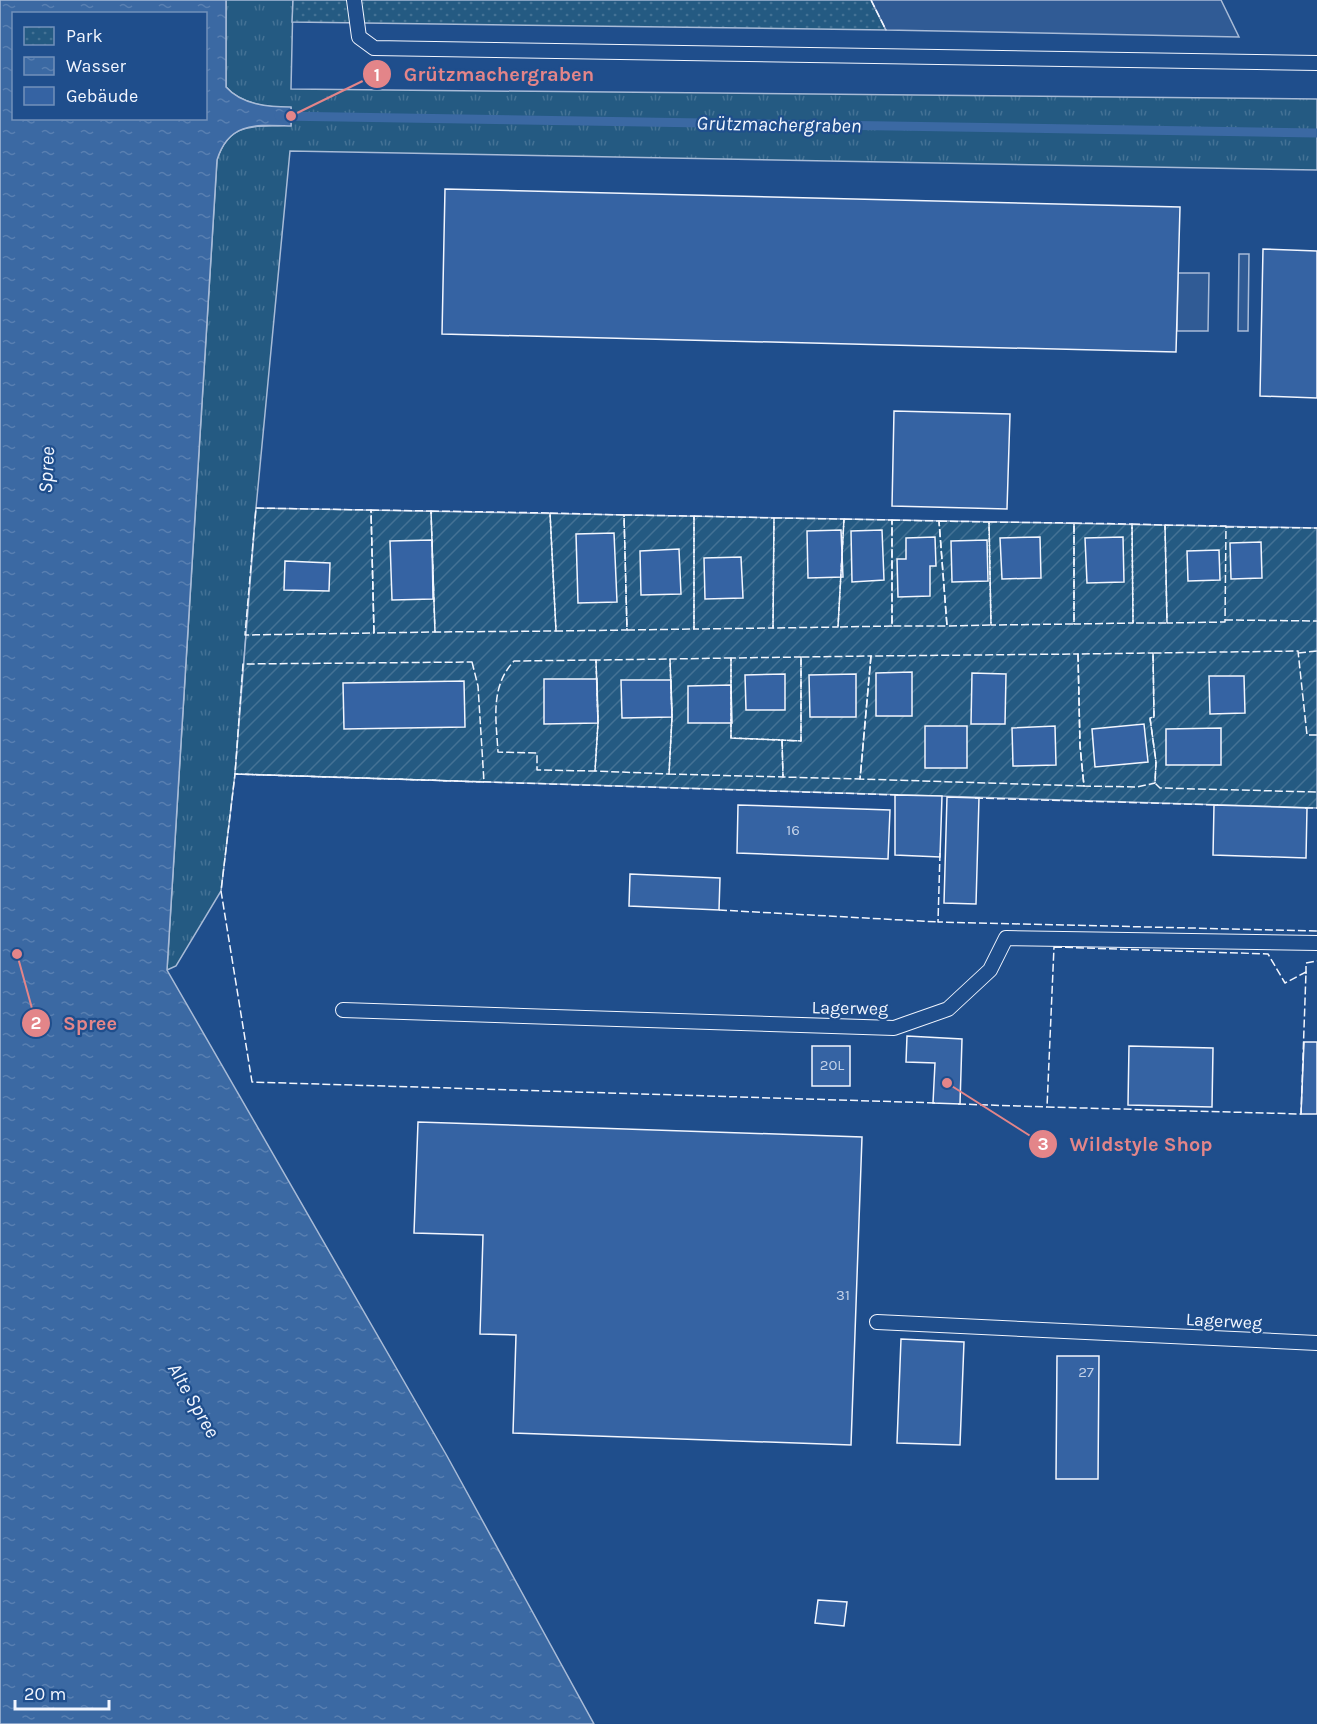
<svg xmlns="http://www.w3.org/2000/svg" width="1317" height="1724" font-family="Karla,sans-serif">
<defs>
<pattern id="grass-tufts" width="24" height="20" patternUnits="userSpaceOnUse" patternTransform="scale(1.5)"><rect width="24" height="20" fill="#245a82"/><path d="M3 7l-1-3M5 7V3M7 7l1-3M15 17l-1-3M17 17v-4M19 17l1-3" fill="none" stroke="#447295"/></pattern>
<pattern id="park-dots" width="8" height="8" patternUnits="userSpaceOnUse" patternTransform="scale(1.5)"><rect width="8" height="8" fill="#245a82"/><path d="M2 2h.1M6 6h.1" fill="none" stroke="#447295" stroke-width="1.8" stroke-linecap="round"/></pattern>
<pattern id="garden-furrows" width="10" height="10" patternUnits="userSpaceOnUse" patternTransform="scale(1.5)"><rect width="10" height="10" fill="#245a82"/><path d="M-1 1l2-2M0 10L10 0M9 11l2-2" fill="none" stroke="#447295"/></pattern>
<pattern id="water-ripples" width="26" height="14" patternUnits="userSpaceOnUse" patternTransform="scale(1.5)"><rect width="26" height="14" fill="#3b69a3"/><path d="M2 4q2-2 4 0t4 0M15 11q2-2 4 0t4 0" fill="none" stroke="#587fb1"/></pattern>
</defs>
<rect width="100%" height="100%" fill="#1f4e8c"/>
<path fill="url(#grass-tufts)" stroke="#a8bbd7" stroke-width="1.5" d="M226 0H293L291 89 1317 99V170L290 151 256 508 235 774 221 891 176 966 167 970 217 160C230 119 257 128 291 125V108C268 107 242 105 226 87Z"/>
<path fill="url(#park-dots)" stroke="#a8bbd7" stroke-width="1.5" d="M293 0H871L886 30 292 22Z"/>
<path fill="url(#garden-furrows)" stroke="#a8bbd7" stroke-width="1.5" d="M256 508 1317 528V808L235 774Z"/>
<g fill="#305b95" stroke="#a8bbd7" stroke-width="1.5">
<path d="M871 0H1221L1239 37 886 30Z"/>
<path d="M1239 254H1249L1248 331H1238Z"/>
<path d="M1178 273H1209L1208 331H1177Z"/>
</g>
<path fill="url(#water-ripples)" stroke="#a8bbd7" stroke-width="1.5" fill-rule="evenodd" d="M0 0H226V87C242 105 269 107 291 107V126C257 125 229 121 217 160L167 970 447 1456 594 1724H0ZM14 14H206V118H14Z"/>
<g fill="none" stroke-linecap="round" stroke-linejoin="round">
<path stroke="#3b69a3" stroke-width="9" d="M279 116 1317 133"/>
</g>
<g fill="#3563a3" stroke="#f2f6ff" stroke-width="1.5">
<path d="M445 189 1180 207 1176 352 442 334Z"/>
<path d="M1263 249 1317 251V398L1260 396Z"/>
<path d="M894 411 1010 414 1007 509 892 506Z"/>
<path d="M841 530 843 577 808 578 807 531Z"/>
<path d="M882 530 884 580 852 582 851 531Z"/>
<path d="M614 533 617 602 578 603 576 534Z"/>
<path d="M935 537 936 566H930V596L898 597 897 559H906V538Z"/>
<path d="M1040 537 1041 578 1002 579 1000 538Z"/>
<path d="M1123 537 1124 582 1087 583 1085 538Z"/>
<path d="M432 540 433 599 392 600 390 541Z"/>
<path d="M987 540 988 581 952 582 951 541Z"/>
<path d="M1261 542 1262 578 1231 579 1230 543Z"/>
<path d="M679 549 681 594 641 595 640 551Z"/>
<path d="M1219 550 1220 580 1188 581 1187 551Z"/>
<path d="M741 557 743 598 705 599 704 558Z"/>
<path d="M285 561 330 563 329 591 284 590Z"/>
<path d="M912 672V716H876V673Z"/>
<path d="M972 673 1006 674 1005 724H971Z"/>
<path d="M785 674V710H746L745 675Z"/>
<path d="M856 674V717H810L809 675Z"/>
<path d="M1209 676H1244L1245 713 1210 714Z"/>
<path d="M544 679H597L598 723 544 724Z"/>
<path d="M621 680H671L672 717 622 718Z"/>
<path d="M464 681 465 727 344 729 343 683Z"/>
<path d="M731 685 732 723H688V686Z"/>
<path d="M1144 724 1148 762 1095 767 1092 729Z"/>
<rect x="925" y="726" width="42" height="42"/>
<path d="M1055 726 1056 765 1013 766 1012 728Z"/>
<path d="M1221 728V765H1166V729Z"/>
<path d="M895 795 942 796 940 857 895 855Z"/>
<path d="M947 797 979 798 976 904 944 903Z"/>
<path d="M738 805 890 810 888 859 737 853Z"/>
<path d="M1214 805 1307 808 1306 858 1213 855Z"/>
<path d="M630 874 720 878 719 910 629 906Z"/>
<path d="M907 1036 962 1039 960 1104 933 1103 935 1063 906 1062Z"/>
<path d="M1304 1042H1317V1114H1301Z"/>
<rect x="812" y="1046" width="38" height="40"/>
<path d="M1129 1046 1213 1048 1212 1107 1128 1105Z"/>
<path d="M418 1122 862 1137 851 1445 513 1433 516 1335 480 1334 483 1235 414 1233Z"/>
<path d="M901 1339 964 1342 960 1445 897 1443Z"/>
<path d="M1057 1356H1099L1098 1479H1056Z"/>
<path d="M818 1600 847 1602 844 1626 815 1623Z"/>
</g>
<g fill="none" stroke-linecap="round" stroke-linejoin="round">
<g stroke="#f2f6ff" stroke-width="16">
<g id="service">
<path d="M354 0 359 37 374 48 1317 63"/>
<path d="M343 1010 894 1028 948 1009 990 970 1006 938 1317 943"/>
<path d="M877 1322 1317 1343"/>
</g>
</g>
<use href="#service" stroke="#1f4e8c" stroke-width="14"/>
<g stroke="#f2f6ff" stroke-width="1.5" stroke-dasharray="8 3" stroke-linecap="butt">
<path d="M871 0 886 30"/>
<path d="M256 508 371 510 374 633 245 635Z"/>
<path d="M371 510 431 511 435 632 374 633Z"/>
<path d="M431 511 550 513 556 631 435 632Z"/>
<path d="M550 513 624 515 627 630 556 631Z"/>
<path d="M624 515 694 516V629L627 630Z"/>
<path d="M694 516 774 518 773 628 694 629Z"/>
<path d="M774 518 844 519 838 627 773 628Z"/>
<path d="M844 519 892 520V626L838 627Z"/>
<path d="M892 520 939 521 947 626H892Z"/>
<path d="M939 521 989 522 991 625 947 626Z"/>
<path d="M989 522 1074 523V624L991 625Z"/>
<path d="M1074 523 1132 524 1133 623 1074 624Z"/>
<path d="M1132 524 1165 525 1167 623H1133Z"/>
<path d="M1165 525 1226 526 1225 622 1167 623Z"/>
<path d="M1226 527 1317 528"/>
<path d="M1225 620 1317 621"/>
<path d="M1153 653 1154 717 1150 718 1156 762 1155 783 1137 787 1084 786 1080 746 1078 654Z"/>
<path d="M1298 653 1317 651"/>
<path d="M1078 654 1080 746 1084 786 860 779 871 656Z"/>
<path d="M871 656 860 779 783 777 782 740 801 741V657Z"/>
<path d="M801 657V741L731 738V658Z"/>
<path d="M731 658V738L782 740 783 777 669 774 672 717 670 659Z"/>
<path d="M670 659 672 717 669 774 595 771 598 723 596 660Z"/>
<path d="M596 660 598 723 595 771 537 770V753L498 752C496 718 490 687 514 661Z"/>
<path d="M472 662 478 686 484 782 235 774 243 664Z"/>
<path d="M1317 735H1307L1298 651 1153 653 1154 717 1150 718 1156 762 1155 783 1160 788 1317 792"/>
<path d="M898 795 235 774 221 891 252 1082 937 1103"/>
<path d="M975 798 1218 805"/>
<path d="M1305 808H1317"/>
<path d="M940 853 938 922 1317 931"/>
<path d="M719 910 938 922"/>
<path d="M1054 947 1268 954 1285 983 1306 972 1301 1114 1047 1107Z"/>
<path d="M1306 974V963L1317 961"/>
<path d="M958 1104 1047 1107"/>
</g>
</g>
<g text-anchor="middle" stroke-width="4.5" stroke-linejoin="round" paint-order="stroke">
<g font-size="15" fill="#c3d1e8">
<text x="793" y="835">16</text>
<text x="832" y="1070">20L</text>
<text x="843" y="1300">31</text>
<text x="1086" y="1377">27</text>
</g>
<g font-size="18" fill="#f2f6ff" stroke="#1f4e8c">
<text transform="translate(850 1008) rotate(1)" y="6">Lagerweg</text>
<text transform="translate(1224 1321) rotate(3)" y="6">Lagerweg</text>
</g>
<g font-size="20" font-style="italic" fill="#f2f6ff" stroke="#1f4e8c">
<text transform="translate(779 124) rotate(1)" y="7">Grützmachergraben</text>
<text transform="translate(46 470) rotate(-87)" y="7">Spree</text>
<text transform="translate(194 1400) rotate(60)" y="7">Alte Spree</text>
</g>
</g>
<path fill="none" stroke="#e38589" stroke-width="2" d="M291 116L377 74M17 954L36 1023M947 1083L1043 1144"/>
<g fill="#e38589" stroke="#1f4e8c" stroke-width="2">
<circle cx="291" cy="116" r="6"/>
<circle cx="17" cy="954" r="6"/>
<circle cx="947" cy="1083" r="6"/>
<circle cx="377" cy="74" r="15"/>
<circle cx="36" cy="1023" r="15"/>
<circle cx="1043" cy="1144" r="15"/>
</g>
<g font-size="18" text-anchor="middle" font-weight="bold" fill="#fff">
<text x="377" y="81">1</text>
<text x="36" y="1029">2</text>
<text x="1043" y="1150">3</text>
</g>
<g font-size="20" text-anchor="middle" font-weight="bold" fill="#e38589" stroke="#1f4e8c" stroke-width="4.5" stroke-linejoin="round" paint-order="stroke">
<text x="499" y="81">Grützmachergraben</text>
<text x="90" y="1030">Spree</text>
<text x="1141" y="1151">Wildstyle Shop</text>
</g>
<rect x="12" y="12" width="195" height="108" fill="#1f4e8c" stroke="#7391ba" stroke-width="1.5"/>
<rect x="24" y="27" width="30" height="18" fill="url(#park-dots)" stroke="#7391ba" stroke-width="1.5"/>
<text x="66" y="42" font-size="18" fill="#f2f6ff">Park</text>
<rect x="24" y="57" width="30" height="18" fill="url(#water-ripples)" stroke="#7391ba" stroke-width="1.5"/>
<text x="66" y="72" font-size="18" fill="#f2f6ff">Wasser</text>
<rect x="24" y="87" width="30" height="18" fill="#3563a3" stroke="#7391ba" stroke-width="1.5"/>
<text x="66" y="102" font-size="18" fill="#f2f6ff">Gebäude</text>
<path d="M15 1700v9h94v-9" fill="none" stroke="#f2f6ff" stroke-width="3"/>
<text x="24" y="1700" font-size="18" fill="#f2f6ff" stroke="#1f4e8c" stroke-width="4.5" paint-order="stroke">20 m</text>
</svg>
